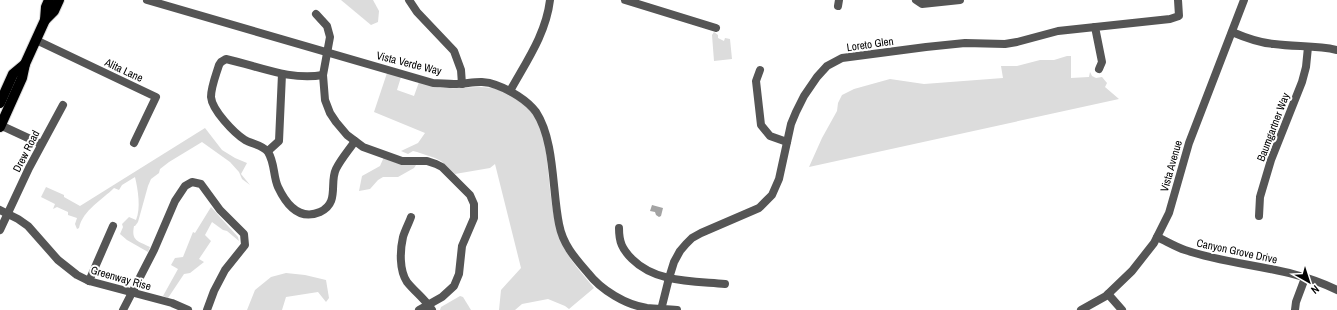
<svg xmlns="http://www.w3.org/2000/svg" width="1337" height="310" font-family="'Archivo Narrow',sans-serif">
<rect width="100%" height="100%" fill="#fff"/>
<g fill="#dcdcdc">
<path d="M341 0H373L379 11 378 22 371 25Z"/>
<path d="M714 32 718 35V38L724 41 725 38 730 39 732 59 714 61 712 35Z"/>
<path d="M1067 56H1071V78L1089 77 1090 72 1092 76 1096 78 1102 77 1107 83 1105 87 1119 99 809 167 822 138 837 111 838 103 842 95 854 89 890 79 924 84 1003 78 1001 66H1017L1040 60H1054Z"/>
<path d="M387 73 401 77 397 90 414 96 419 82C429 85 438 88 448 88 465 89 483 84 499 90 516 96 534 111 542 128 545 136 546 151 547 160 550 187 551 213 560 238 566 257 582 273 594 288L569 309 565 306 548 299 522 304 515 310H499L501 290 521 268 495 164 490 168 455 174 441 161 435 158 417 152 413 151 408 154 401 151 418 143 425 133 374 112Z"/>
<path d="M205 128 222 150 235 158 247 163 241 174 250 185 242 179 239 172 230 162 202 142 169 162 160 169 159 173 151 179 148 186 138 222 135 226H134C131 241 138 241 150 247L148 252 127 240 120 234 123 227 122 224 129 217 136 220C141 208 138 190 135 177L122 185 119 190 114 188C102 200 83 210 79 228L77 229 75 224 77 218 68 215V212L57 207 53 209 55 204 41 197 46 187 64 195V197L80 206Z"/>
<path d="M384 157 416 165 414 168 398 177H383L378 180 370 189 359 191 362 176 380 166Z"/>
<path d="M211 207 238 237 239 241 227 231 223 230 212 222 205 235 211 241 199 259 204 262 190 273 184 274 168 298 163 296 178 269 171 265 175 258 183 257 193 232 195 233Z"/>
<path d="M286 273 305 275 326 280 329 298 326 302 318 292 286 297 282 310H247L255 290 271 277Z"/>
<path d="M460 296 463 297 471 310H440L441 307Z"/>
</g>
<path fill="#a3a3a3" d="M652 205 663 208 661 216 659 217 656 215 655 212 650 211Z"/>
<g fill="none" stroke-linecap="round" stroke-linejoin="round">
<g stroke="#dbdbdb" stroke-width="12">
<g id="major">
<path d="M45 20 54 11 59 0"/>
<path d="M0 103 13 74 25 64"/>
<path d="M0 127 22 78 25 64 45 20 46 7 49 0"/>
</g>
</g>
<g stroke="#555" stroke-width="8">
<path d="M147 0 433 83C440 83 447 84 454 84 469 84 482 79 496 85 510 90 527 100 536 112 555 141 552 190 559 224 563 245 575 258 588 273 601 290 626 305 647 308 657 309 667 309 677 310"/>
<path d="M409 0 417 12 454 51 461 70 462 84"/>
<path d="M625 0 716 28"/>
<path d="M916 0 922 4 960 0"/>
<path d="M838 6 839 0"/>
<path d="M316 14 327 26 330 37 323 75 325 100 330 113 336 122 347 135 363 147 402 161H427L436 164 442 167 470 195 474 204V218L462 246 459 274 454 286 442 297 419 310"/>
<path d="M1095 27 1102 62 1099 69"/>
<path d="M1232 32C1246 38 1259 43 1274 44 1295 47 1317 45 1337 50"/>
<path d="M36 40 156 97 134 143"/>
<path d="M760 70 756 81 761 125 770 136 787 142"/>
<path d="M323 75C290 81 258 66 226 59L221 62 219 65C216 75 211 87 211 97 212 110 234 133 245 140 252 144 263 145 268 152 275 163 273 176 278 187 286 204 299 221 320 212 340 203 329 183 336 169 341 159 349 150 355 141"/>
<path d="M510 91C526 62 546 34 550 0"/>
<path d="M0 125 41 144"/>
<path d="M268 151 279 141 282 74"/>
<path d="M0 210 18 219 28 226 58 260 77 275 89 281 172 303 188 310"/>
<path d="M1259 216 1260 197 1271 160 1302 82 1306 67 1308 47"/>
<path d="M411 217C409 223 405 230 403 237 400 250 399 270 407 282 415 292 425 299 432 310"/>
<path d="M619 228C619 242 622 249 632 259 656 283 693 281 725 284"/>
<path d="M0 230 29 168 63 105"/>
<path d="M1157 237C1166 241 1176 247 1185 250 1235 267 1290 266 1337 290"/>
<path d="M89 281 113 226"/>
<path d="M1108 294 1122 310"/>
<path d="M123 310 154 250 175 201 185 186 192 182 201 184 220 210 244 234 245 245 225 270 214 291 207 310"/>
<path d="M661 310 669 278 674 262 680 251 686 244 692 238 701 233 759 208 772 195 779 179 791 124 796 112 804 96 817 77 827 66 842 58 926 47 965 43 1005 44 1017 42 1058 31 1170 19 1179 16 1178 0"/>
<path d="M1081 310 1106 296 1132 271 1154 243 1169 213 1189 143 1244 0"/>
<path d="M1295 310 1296 302 1305 278"/>
</g>
<use href="#major" stroke="#000" stroke-width="10"/>
</g>
<g text-anchor="middle" stroke-width="4" stroke-linejoin="round" paint-order="stroke">
<g font-size="11" fill="#000" stroke="#fff">
<text transform="translate(870 44) rotate(-8)" y="4">Loreto Glen</text>
<text transform="translate(409 63) rotate(14)" y="4">Vista Verde Way</text>
<text transform="translate(124 70) rotate(25)" y="4">Alita Lane</text>
<text transform="translate(1273 127) rotate(-69)" y="4">Baumgartner Way</text>
<text transform="translate(26 151) rotate(-63)" y="4">Drew Road</text>
<text transform="translate(1171 166) rotate(-74)" y="4">Vista Avenue</text>
<text transform="translate(1237 251) rotate(12)" y="4">Canyon Grove Drive</text>
<text transform="translate(121 278) rotate(16)" y="4">Greenway Rise</text>
</g>
</g>
<g transform="translate(1309 282) rotate(141)" stroke="#ffffff" stroke-width="3" paint-order="stroke">
<path d="M0-3L7 15L0 10L-7 15Z" fill="#000000"/>
<text y="-6" font-size="11" font-weight="bold" text-anchor="middle" fill="#000000">N</text>
</g>
</svg>
